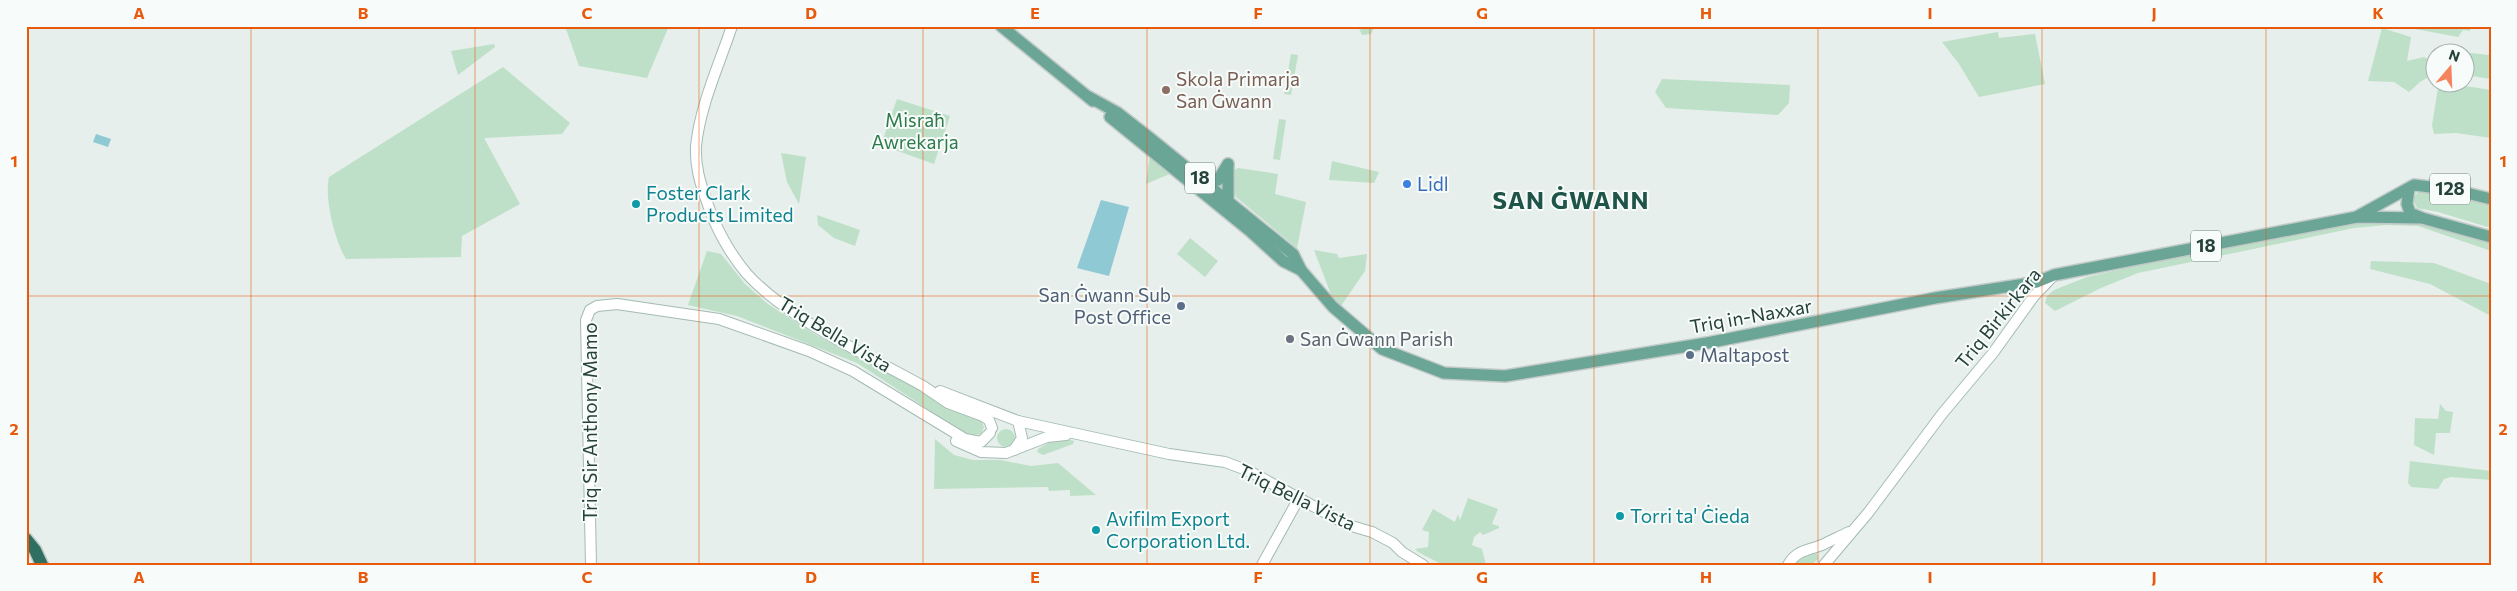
<svg xmlns="http://www.w3.org/2000/svg" width="2517" height="591" font-family="Commissioner,sans-serif">
<rect width="100%" height="100%" fill="#e6efeb"/>
<g fill="#bfe0c8">
<path d="M565 26H669L647 78 579 66Z"/>
<path d="M1358 26H1375L1371 34 1362 35Z"/>
<path d="M2399 26H2471L2470 31 2463 30 2458 37Z"/>
<path d="M2382 28 2411 37 2407 61 2424 57 2434 62V74L2420 82 2409 92 2394 82 2368 81Z"/>
<path d="M1998 32 1999 38 2035 34 2045 84 1979 97 1959 64 1942 42Z"/>
<path d="M494 44 495 47 458 75 451 51Z"/>
<path d="M2455 51 2488 55 2491 52V79L2465 75 2464 52H2453Z"/>
<path d="M1291 54 1298 55 1291 95 1284 94Z"/>
<path d="M503 67 570 123 562 134 484 138 520 204 462 236 461 257 346 259C335 241 324 198 329 177Z"/>
<path d="M1662 79 1790 85 1789 103 1778 115 1666 108 1655 92Z"/>
<path d="M2439 82 2491 90V138L2456 133 2434 134 2432 125Z"/>
<path d="M897 99 950 116 934 164 881 145Z"/>
<path d="M1279 119 1286 120 1280 160 1273 159Z"/>
<path d="M781 153 806 157 799 204 787 182Z"/>
<path d="M1150 154 1172 173 1146 184Z"/>
<path d="M1332 161 1379 172 1374 183 1329 180Z"/>
<path d="M1238 168 1278 174 1275 194 1306 202 1297 248 1236 197 1232 185 1234 170Z"/>
<path d="M2420 189H2429L2431 193 2456 195 2491 205V228L2438 212 2417 208 2413 199Z"/>
<path d="M817 215 860 230 855 246 834 238 818 225Z"/>
<path d="M2420 221 2491 239V251L2418 226 2386 225 2354 228 2138 273 2101 288 2055 311 2045 303 2047 296 2054 290 2087 277 2126 268 2353 222Z"/>
<path d="M1190 238 1218 261 1205 277 1177 254Z"/>
<path d="M1314 250 1337 254 1339 258 1367 254 1365 271 1341 306 1332 297Z"/>
<path d="M707 251 721 254 745 284 768 304 816 335 958 411 980 418 984 427 981 434 969 436 857 363 737 316 688 305Z"/>
<path d="M2371 261 2434 263 2491 284V316L2430 284 2370 269Z"/>
<path d="M2440 404 2446 411 2453 412 2450 433H2436L2434 455 2414 445 2415 418 2438 419Z"/>
<circle cx="1006" cy="438" r="9"/>
<path d="M935 439 954 455 973 460H1000L1031 466 1058 463 1096 495 1070 496V490L1049 491 1048 487 934 489Z"/>
<path d="M1067 439 1074 441 1073 444 1043 455 1037 452 1038 449 1048 443Z"/>
<path d="M2410 461 2491 471V480L2451 477 2444 479 2438 489 2411 487 2408 483Z"/>
<path d="M1468 498 1498 509 1492 524 1499 526V528L1483 535 1480 532 1474 537 1472 545 1482 549 1486 565H1443L1418 552 1415 549 1428 547 1429 532 1422 530 1433 509 1455 522 1458 514 1460 520Z"/>
<path d="M1811 552 1817 554 1818 559 1811 565H1793Z"/>
</g>
<g fill="#8ec9d4">
<path d="M96 134 111 139 108 147 93 142Z"/>
<path d="M1101 200 1129 207 1109 276 1077 268Z"/>
</g>
<g fill="none" stroke-linecap="round" stroke-linejoin="round">
<g stroke="#a4bbb3" stroke-width="12">
<g id="secondary">
<path d="M732 26C719 65 700 106 696 146 695 166 700 183 707 202 715 227 730 254 747 274 788 319 869 356 923 386L948 403 983 416 989 420 992 428"/>
<path d="M940 391 1018 421 1169 454 1225 462 1249 471 1348 525 1372 532 1393 543 1402 552 1423 565"/>
<path d="M956 441 981 452 1006 453 1047 437 1066 435"/>
<path d="M1014 450 1022 438 1018 421"/>
<path d="M591 565 586 320 590 310 597 306 617 304 719 319 809 351 853 371 965 439 981 442 990 433"/>
<path d="M1262 565 1299 498"/>
<path d="M1788 565C1797 549 1809 551 1824 544 1832 540 1841 536 1849 532"/>
<path d="M1824 565 1868 513 1942 414 1993 353 2034 296 2053 276"/>
</g>
</g>
<g stroke="#c2cac8" stroke-width="14">
<g id="primary">
<path d="M1001 26 1093 101"/>
<path d="M1089 97 1118 113 1150 138 1293 254 1301 270 1333 307 1382 349 1444 373 1505 376 1707 343 1935 298 2037 282 2054 275 2357 217 2422 218 2491 237"/>
<path d="M1110 117 1250 231 1283 261 1301 270"/>
<path d="M1207 184 1218 180 1228 164"/>
<path d="M2409 189 2407 204 2410 213 2420 217"/>
<path d="M1228 200V164"/>
<path d="M2358 216 2414 185 2454 190 2491 199"/>
</g>
</g>
<g stroke="#c2cac8" stroke-width="15">
<path id="highway" d="M26 539 35 550 42 565"/>
</g>
<use href="#secondary" stroke="#fff" stroke-width="10"/>
<use href="#primary" stroke="#6aa596" stroke-width="11"/>
<use href="#highway" stroke="#2f6f62" stroke-width="12"/>
</g>
<path fill="none" stroke="#e8590c" stroke-width="1" stroke-opacity="0.55" d="M251 26V565M475 26V565M699 26V565M923 26V565M1147 26V565M1370 26V565M1594 26V565M1818 26V565M2042 26V565M2266 26V565M26 296H2491"/>
<circle fill="#8d6e63" stroke="#f7fbf9" stroke-width="2" cx="1166" cy="90" r="5"/>
<circle fill="#3f7fe0" stroke="#f7fbf9" stroke-width="2" cx="1407" cy="184" r="5"/>
<g fill="#0f9aa8" stroke="#f7fbf9" stroke-width="2">
<circle cx="636" cy="204" r="5"/>
<circle cx="1620" cy="516" r="5"/>
<circle cx="1096" cy="530" r="5"/>
</g>
<g fill="#5c6f8a" stroke="#f7fbf9" stroke-width="2">
<circle cx="1181" cy="306" r="5"/>
<circle cx="1690" cy="355" r="5"/>
</g>
<circle fill="#6b7280" stroke="#f7fbf9" stroke-width="2" cx="1290" cy="339" r="5"/>
<g text-anchor="middle" stroke-width="4" stroke-linejoin="round" paint-order="stroke">
<g fill="#f7fbf9" stroke="#637a73" stroke-width="1">
<rect x="1185" y="162.5" width="30" height="31" rx="4"/>
<rect x="2430" y="173.5" width="40" height="31" rx="4"/>
<rect x="2191" y="230.5" width="30" height="31" rx="4"/>
</g>
<g font-size="18" font-weight="bold" fill="#24423a">
<text x="1200" y="184">18</text>
<text x="2450" y="195">128</text>
<text x="2206" y="252">18</text>
</g>
<g font-size="19" fill="#785e54" stroke="#f7fbf9" text-anchor="start">
<text x="1176" y="86">Skola Primarja<tspan x="1176" dy="22">San Ġwann</tspan></text>
</g>
<g font-size="19" fill="#2d7a4b" stroke="#f7fbf9">
<text x="915" y="127">Misraħ<tspan x="915" dy="22">Awrekarja</tspan></text>
</g>
<g font-size="19" fill="#366cbe" stroke="#f7fbf9" text-anchor="start">
<text x="1417" y="191">Lidl</text>
</g>
<g font-size="19" fill="#0d838f" stroke="#f7fbf9" text-anchor="start">
<text x="646" y="200">Foster Clark<tspan x="646" dy="22">Products Limited</tspan></text>
<text x="1630" y="523">Torri ta' Ċieda</text>
<text x="1106" y="526">Avifilm Export<tspan x="1106" dy="22">Corporation Ltd.</tspan></text>
</g>
<g font-size="19" fill="#4e5e75" stroke="#f7fbf9" text-anchor="end">
<text x="1171" y="302">San Ġwann Sub<tspan x="1171" dy="22">Post Office</tspan></text>
<text x="1700" y="362" text-anchor="start">Maltapost</text>
</g>
<g font-size="19" fill="#24423a" stroke="#f7fbf9">
<text transform="translate(1751 316) rotate(-10)" y="7">Triq in-Naxxar</text>
<text transform="translate(1998 318) rotate(-51)" y="7">Triq Birkirkara</text>
<text transform="translate(835 334) rotate(31)" y="7">Triq Bella Vista</text>
<text transform="translate(590 422) rotate(-90)" y="7">Triq Sir Anthony Mamo</text>
<text transform="translate(1297 497) rotate(26)" y="7">Triq Bella Vista</text>
</g>
<g font-size="19" fill="#5b616d" stroke="#f7fbf9" text-anchor="start">
<text x="1300" y="346">San Ġwann Parish</text>
</g>
<g font-size="24" font-weight="bold" letter-spacing="1" fill="#1f5548" stroke="#f7fbf9">
<text x="1571" y="209">SAN ĠWANN</text>
</g>
</g>
<rect width="2517" height="591" fill="none" stroke="#f7fbf9" stroke-width="55"/>
<g transform="translate(2450 68) rotate(19)"><circle r="24" fill="#f7fbf9" stroke="#a3b1ad"/>
<path d="M0-4L9 19L0 12L-9 19Z" fill="#f4845f"/>
<text y="-8" font-size="14" font-weight="bold" text-anchor="middle" fill="#24423a">N</text>
</g>
<rect x="28" y="28" width="2462" height="536" fill="none" stroke="#e8590c" stroke-width="2"/>
<g font-size="16" text-anchor="middle" font-weight="bold" fill="#e8590c">
<text x="139" y="19">A</text>
<text x="363" y="19">B</text>
<text x="587" y="19">C</text>
<text x="811" y="19">D</text>
<text x="1035" y="19">E</text>
<text x="1258" y="19">F</text>
<text x="1482" y="19">G</text>
<text x="1706" y="19">H</text>
<text x="1930" y="19">I</text>
<text x="2154" y="19">J</text>
<text x="2378" y="19">K</text>
<text x="14" y="167">1</text>
<text x="2503" y="167">1</text>
<text x="14" y="435">2</text>
<text x="2503" y="435">2</text>
<text x="139" y="583">A</text>
<text x="363" y="583">B</text>
<text x="587" y="583">C</text>
<text x="811" y="583">D</text>
<text x="1035" y="583">E</text>
<text x="1258" y="583">F</text>
<text x="1482" y="583">G</text>
<text x="1706" y="583">H</text>
<text x="1930" y="583">I</text>
<text x="2154" y="583">J</text>
<text x="2378" y="583">K</text>
</g>
</svg>
